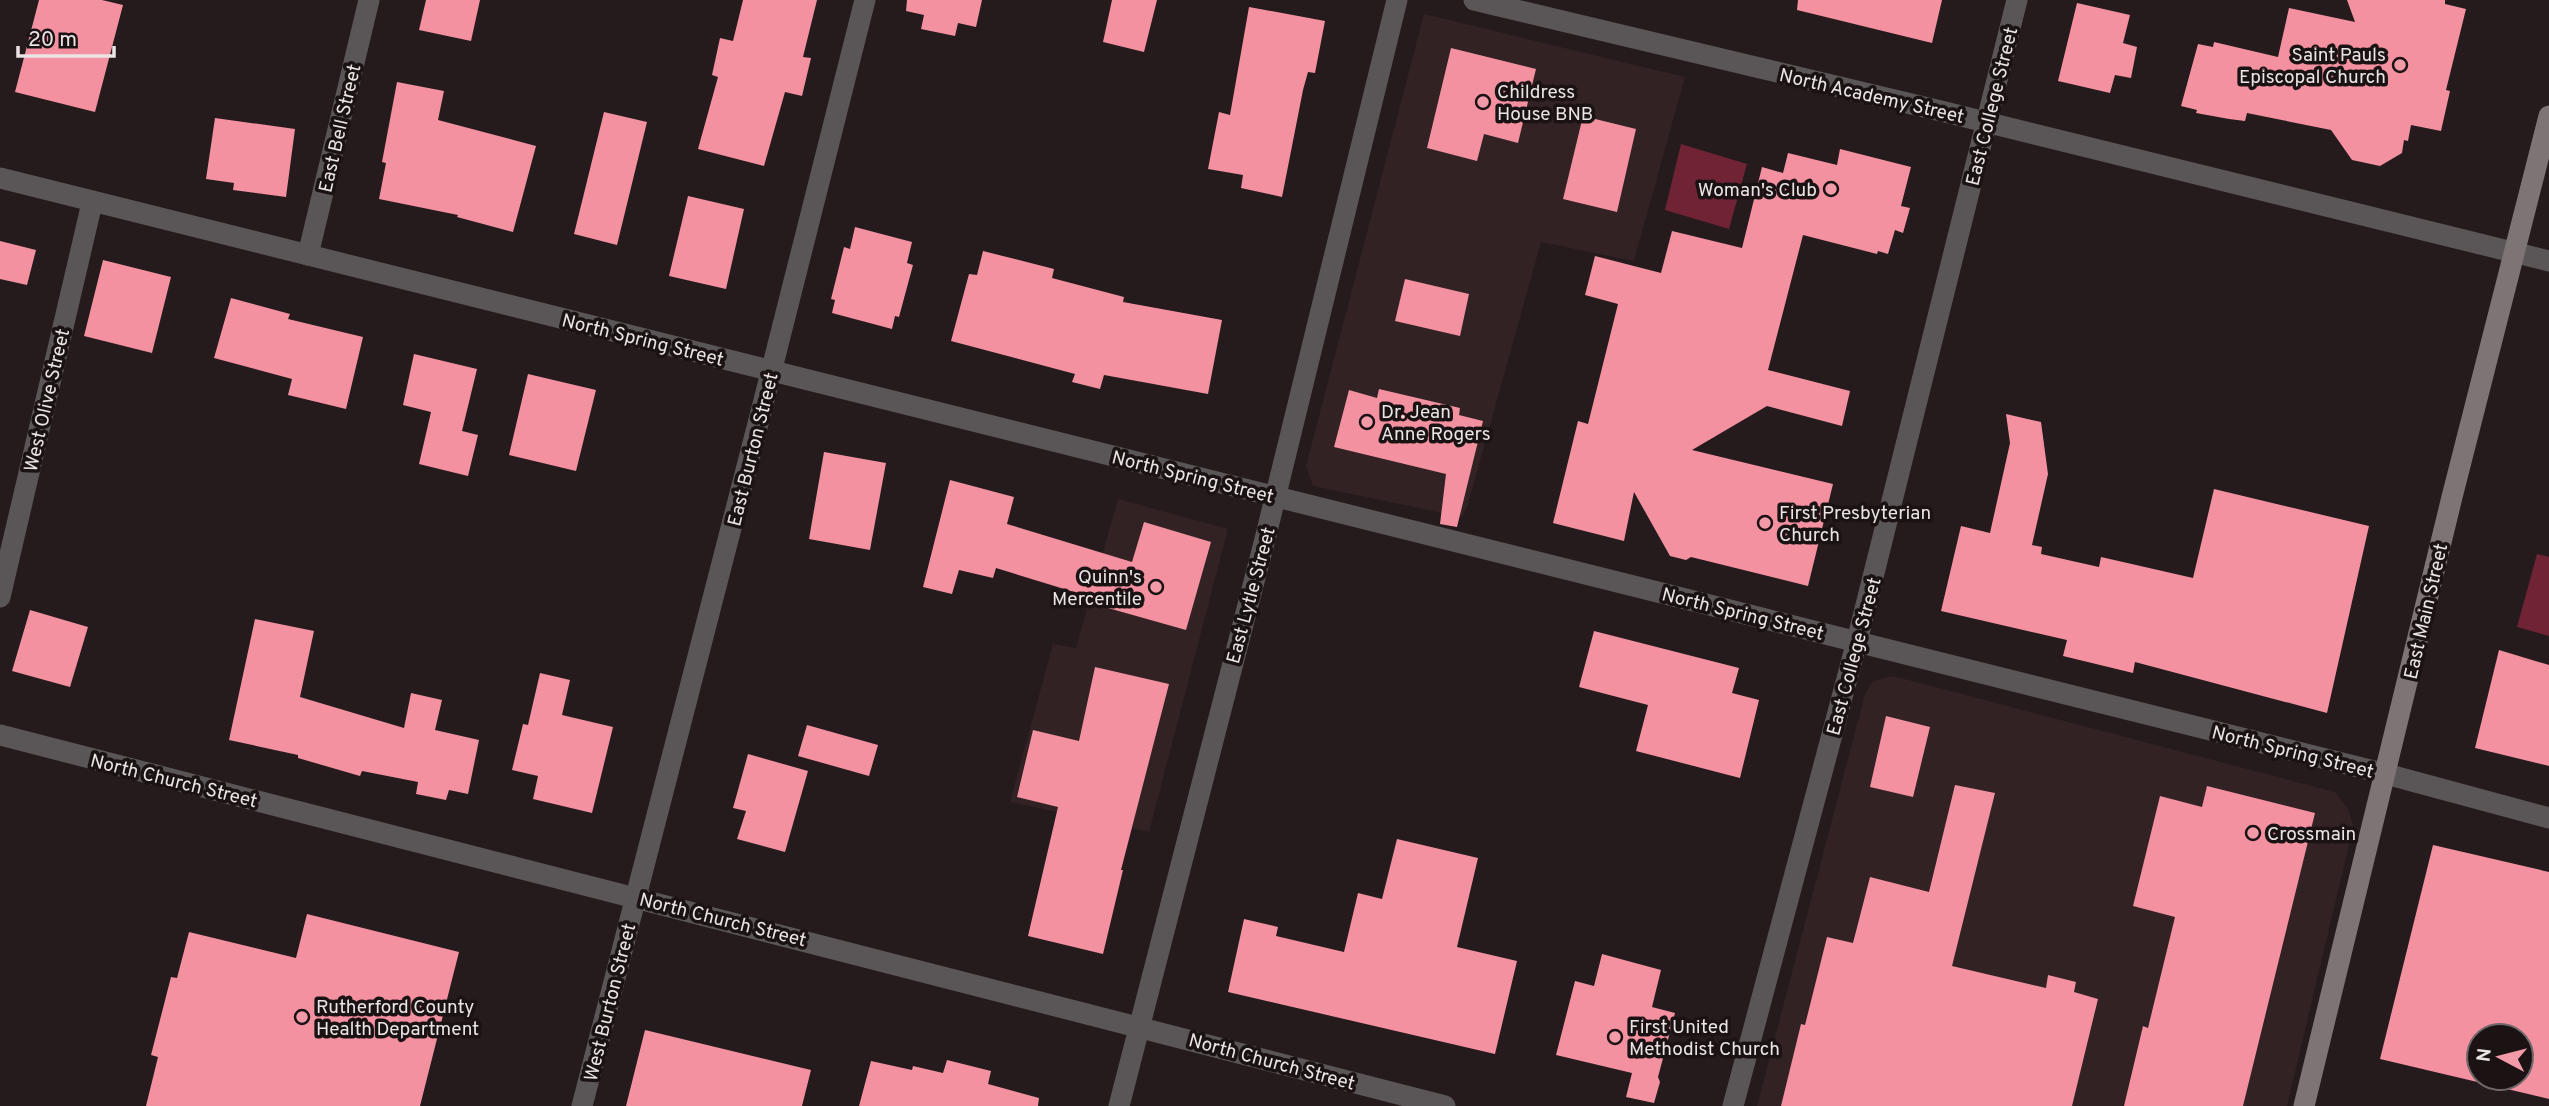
<svg xmlns="http://www.w3.org/2000/svg" width="2549" height="1106" font-family="Overpass,sans-serif">
<rect width="100%" height="100%" fill="#251b1d"/>
<g fill="#322224">
<path d="M1424 14 1685 77 1634 261 1541 242 1468 504 1462 517 1313 486 1306 466Z"/>
<path d="M1118 499 1228 529 1149 832 1010 802 1053 644 1076 648Z"/>
<path d="M1893 676 2335 792 2348 809 2353 825 2352 832 2287 1106H1757L1865 694 1873 681Z"/>
</g>
<g fill="#6f2335">
<path d="M1681 144 1747 164 1729 229 1665 210Z"/>
<path d="M2537 554 2549 557V636L2517 627Z"/>
</g>
<g fill="#f391a1" fill-rule="evenodd">
<path d="M39 0H102L123 5 95 112 15 92Z"/>
<path d="M426 0H480L471 41 419 30Z"/>
<path d="M743 0H817L803 57 811 58 802 96 785 92 764 166 698 149 718 77 712 75 720 38 733 41Z"/>
<path d="M907 0H982L976 27 958 23 955 36 921 29 924 15 906 11Z"/>
<path d="M1112 0H1157L1144 52 1103 42Z"/>
<path d="M1798 0H1942L1932 43 1797 10Z"/>
<path d="M2347 0H2445V4L2466 9 2446 90 2450 91 2441 131 2411 125 2408 141 2404 140 2402 153 2380 166 2352 160 2331 130 2247 113 2245 121 2229 119 2196 113 2197 110 2181 106 2198 44 2213 47 2214 42 2278 57 2289 8 2355 22Z"/>
<path d="M2077 3 2130 15 2123 43 2137 47 2131 78 2115 75 2110 93 2058 81Z"/>
<path d="M1249 7 1325 21 1315 73 1308 72 1303 90 1282 197 1241 188 1243 175 1208 169 1219 112 1230 115Z"/>
<path d="M1451 48 1536 69 1518 143 1484 134 1477 161 1427 148Z"/>
<path d="M397 82 444 91 438 120 536 146 513 232 457 217 458 215 379 199 386 163 382 162Z"/>
<path d="M604 112 647 122 617 245 574 234Z"/>
<path d="M1583 116 1636 129 1617 212 1563 199Z"/>
<path d="M215 118 295 129 286 197 233 190 234 183 206 179Z"/>
<path d="M1840 149 1911 167 1901 206 1910 208 1903 233 1895 230 1888 254 1878 251 1877 254 1803 235 1768 370 1850 391 1842 426 1767 406 1692 450 1833 484 1808 586 1691 557 1686 560 1670 556 1634 492 1624 541 1553 523 1578 421 1588 424 1618 304 1585 295 1595 256 1661 273 1672 231 1742 248 1762 167 1783 173 1788 153 1837 165Z"/>
<path d="M688 196 744 209 726 289 669 276Z"/>
<path d="M855 227 912 242 907 263 913 265 899 317 895 316 892 329 832 313 835 300 831 299 844 247 850 249Z"/>
<path d="M0 241 36 250 27 285 0 279Z"/>
<path d="M983 251 1054 269 1052 278 1124 297 1123 302 1222 320 1208 394 1104 375 1100 389 1072 382 1075 374 951 341 969 274 977 275Z"/>
<path d="M103 260 171 277 152 353 84 336Z"/>
<path d="M1405 279 1469 294 1460 336 1395 321Z"/>
<path d="M231 298 290 314 288 319 363 337 346 409 288 395 292 379 214 358Z"/>
<path d="M414 354 477 369 462 431 478 435 468 476 419 464 431 412 403 405Z"/>
<path d="M528 374 596 390 576 471 509 455Z"/>
<path d="M1379 389 1460 408 1459 415 1483 421 1457 527 1440 524 1446 474 1334 447 1349 390 1377 398Z"/>
<path d="M2006 414 2041 422 2048 474 2032 545 2042 547 2041 554 2099 567 2101 557 2193 578 2214 489 2369 526 2327 713 2135 662 2133 673 2063 656 2067 640 1941 611 1961 526 1990 533 2010 443Z"/>
<path d="M824 452 886 463 870 550 809 539Z"/>
<path d="M950 480 1014 497 1007 524 1132 562 1144 522 1211 542 1186 630 1108 608 1110 603 996 568 993 578 959 570 952 594 923 587Z"/>
<path d="M30 610 88 627 70 687 12 671Z"/>
<path d="M255 619 314 631 300 697 404 728 411 693 442 700 435 730 479 740 468 794 449 790 446 800 416 794 418 782 362 771 360 776 298 758V755L229 740Z"/>
<path d="M1594 631 1739 668 1732 693 1759 700 1740 778 1636 751 1648 705 1579 687Z"/>
<path d="M2499 650 2549 665V766L2475 748Z"/>
<path d="M1095 667 1169 684 1121 870H1123L1103 954 1028 936 1058 807 1017 797 1033 730 1079 741Z"/>
<path d="M540 673 570 680 562 715 613 727 592 813 533 799 538 776 512 770 523 724 528 725Z"/>
<path d="M1886 716 1930 727 1913 797 1870 787Z"/>
<path d="M807 725 878 745 869 776 798 756Z"/>
<path d="M748 754 808 771 785 852 737 839 746 811 733 808Z"/>
<path d="M1955 785 1995 793 1952 966 2046 988 2048 975 2076 982 2074 992 2098 999 2072 1106H1781L1801 1024 1805 1025 1827 937 1853 943 1870 877 1929 892Z"/>
<path d="M2207 786 2315 813 2243 1106H2124L2143 1026 2148 1028 2175 917 2133 906 2160 796 2202 807Z"/>
<path d="M1397 839 1478 858 1457 947 1517 961 1495 1054 1228 992 1244 919 1278 927 1276 936 1344 952 1358 893 1382 899Z"/>
<path d="M2433 845 2549 872V1099L2380 1059ZM2479 1036H2521V1078H2479Z"/>
<path d="M307 914 459 952 420 1106H146L158 1057 151 1055 171 977 177 978 189 932 296 958Z"/>
<path d="M1602 954 1661 970 1652 1007 1675 1013 1658 1077 1660 1082 1654 1103 1626 1097 1632 1073 1556 1055 1575 981 1594 986Z"/>
<path d="M645 1030 811 1070 802 1106H626Z"/>
<path d="M947 1060 991 1071 988 1084 1039 1098 1038 1106H859L871 1061 912 1070 913 1066 943 1073Z"/>
</g>
<g fill="none" stroke-linecap="round" stroke-linejoin="round">
<g stroke="#5a5556" stroke-width="21">
<path d="M1474 0 1945 112 2549 261"/>
<path d="M0 178 2386 774 2549 818"/>
<path d="M308 255 369 0"/>
<path d="M0 597 92 203"/>
<path d="M0 735 1445 1106"/>
<path d="M582 1106 762 408 865 0"/>
<path d="M1119 1106 1266 535 1397 0"/>
<path d="M1733 1106 1857 641 2017 0"/>
</g>
<path stroke="#7c7475" stroke-width="21" d="M2304 1106 2452 497 2549 116"/>
</g>
<g fill="#f39aa8" stroke="#1b1213" stroke-width="2.5">
<circle cx="2400" cy="65" r="7"/>
<circle cx="1483" cy="102" r="7"/>
<circle cx="1831" cy="189" r="7"/>
<circle cx="1367" cy="422" r="7"/>
<circle cx="1765" cy="523" r="7"/>
<circle cx="1156" cy="587" r="7"/>
<circle cx="2253" cy="833" r="7"/>
<circle cx="302" cy="1017" r="7"/>
<circle cx="1615" cy="1037" r="7"/>
</g>
<g text-anchor="middle" stroke-width="7" stroke-linejoin="round" paint-order="stroke">
<g font-size="19" fill="#ebe4e5" stroke="#1b1213" text-anchor="start">
<text x="2386" y="61" text-anchor="end">Saint Pauls<tspan x="2386" dy="22">Episcopal Church</tspan></text>
<text x="1497" y="98">Childress<tspan x="1497" dy="22">House BNB</tspan></text>
<text x="1817" y="196" text-anchor="end">Woman's Club</text>
<text x="1381" y="418">Dr. Jean<tspan x="1381" dy="22">Anne Rogers</tspan></text>
<text x="1779" y="519">First Presbyterian<tspan x="1779" dy="22">Church</tspan></text>
<text x="1142" y="583" text-anchor="end">Quinn's<tspan x="1142" dy="22">Mercentile</tspan></text>
<text x="2267" y="840">Crossmain</text>
<text x="316" y="1013">Rutherford County<tspan x="316" dy="22">Health Department</tspan></text>
<text x="1629" y="1033">First United<tspan x="1629" dy="22">Methodist Church</tspan></text>
</g>
<g font-size="19" fill="#ebe4e5" stroke="#1b1213">
<text transform="translate(1872 95) rotate(13)" y="7">North Academy Street</text>
<text transform="translate(1991 106) rotate(-76)" y="7">East College Street</text>
<text transform="translate(339 128) rotate(-77)" y="7">East Bell Street</text>
<text transform="translate(643 339) rotate(14)" y="7">North Spring Street</text>
<text transform="translate(46 400) rotate(-77)" y="7">West Olive Street</text>
<text transform="translate(752 449) rotate(-76)" y="7">East Burton Street</text>
<text transform="translate(1193 476) rotate(14)" y="7">North Spring Street</text>
<text transform="translate(1250 595) rotate(-75)" y="7">East Lytle Street</text>
<text transform="translate(2425 611) rotate(-77)" y="7">East Main Street</text>
<text transform="translate(1743 613) rotate(14)" y="7">North Spring Street</text>
<text transform="translate(1853 656) rotate(-75)" y="7">East College Street</text>
<text transform="translate(2293 751) rotate(14)" y="7">North Spring Street</text>
<text transform="translate(174 780) rotate(14)" y="7">North Church Street</text>
<text transform="translate(723 919) rotate(14)" y="7">North Church Street</text>
<text transform="translate(609 1002) rotate(-76)" y="7">West Burton Street</text>
<text transform="translate(1272 1061) rotate(15)" y="7">North Church Street</text>
</g>
</g>
<g transform="translate(2500 1057) rotate(277)"><circle r="33" fill="#1b1213" stroke="#6e6667" stroke-width="2"/>
<path d="M0-5L12 26L0 18L-12 26Z" fill="#f39aa8"/>
<text y="-10" font-size="19" font-weight="bold" text-anchor="middle" fill="#ebe4e5">N</text>
</g>
<path d="M18 46v10h96v-10" fill="none" stroke="#ebe4e5" stroke-width="3.5"/>
<text x="28" y="46" font-size="21" fill="#ebe4e5" stroke="#1b1213" stroke-width="5" paint-order="stroke">20 m</text>
</svg>
